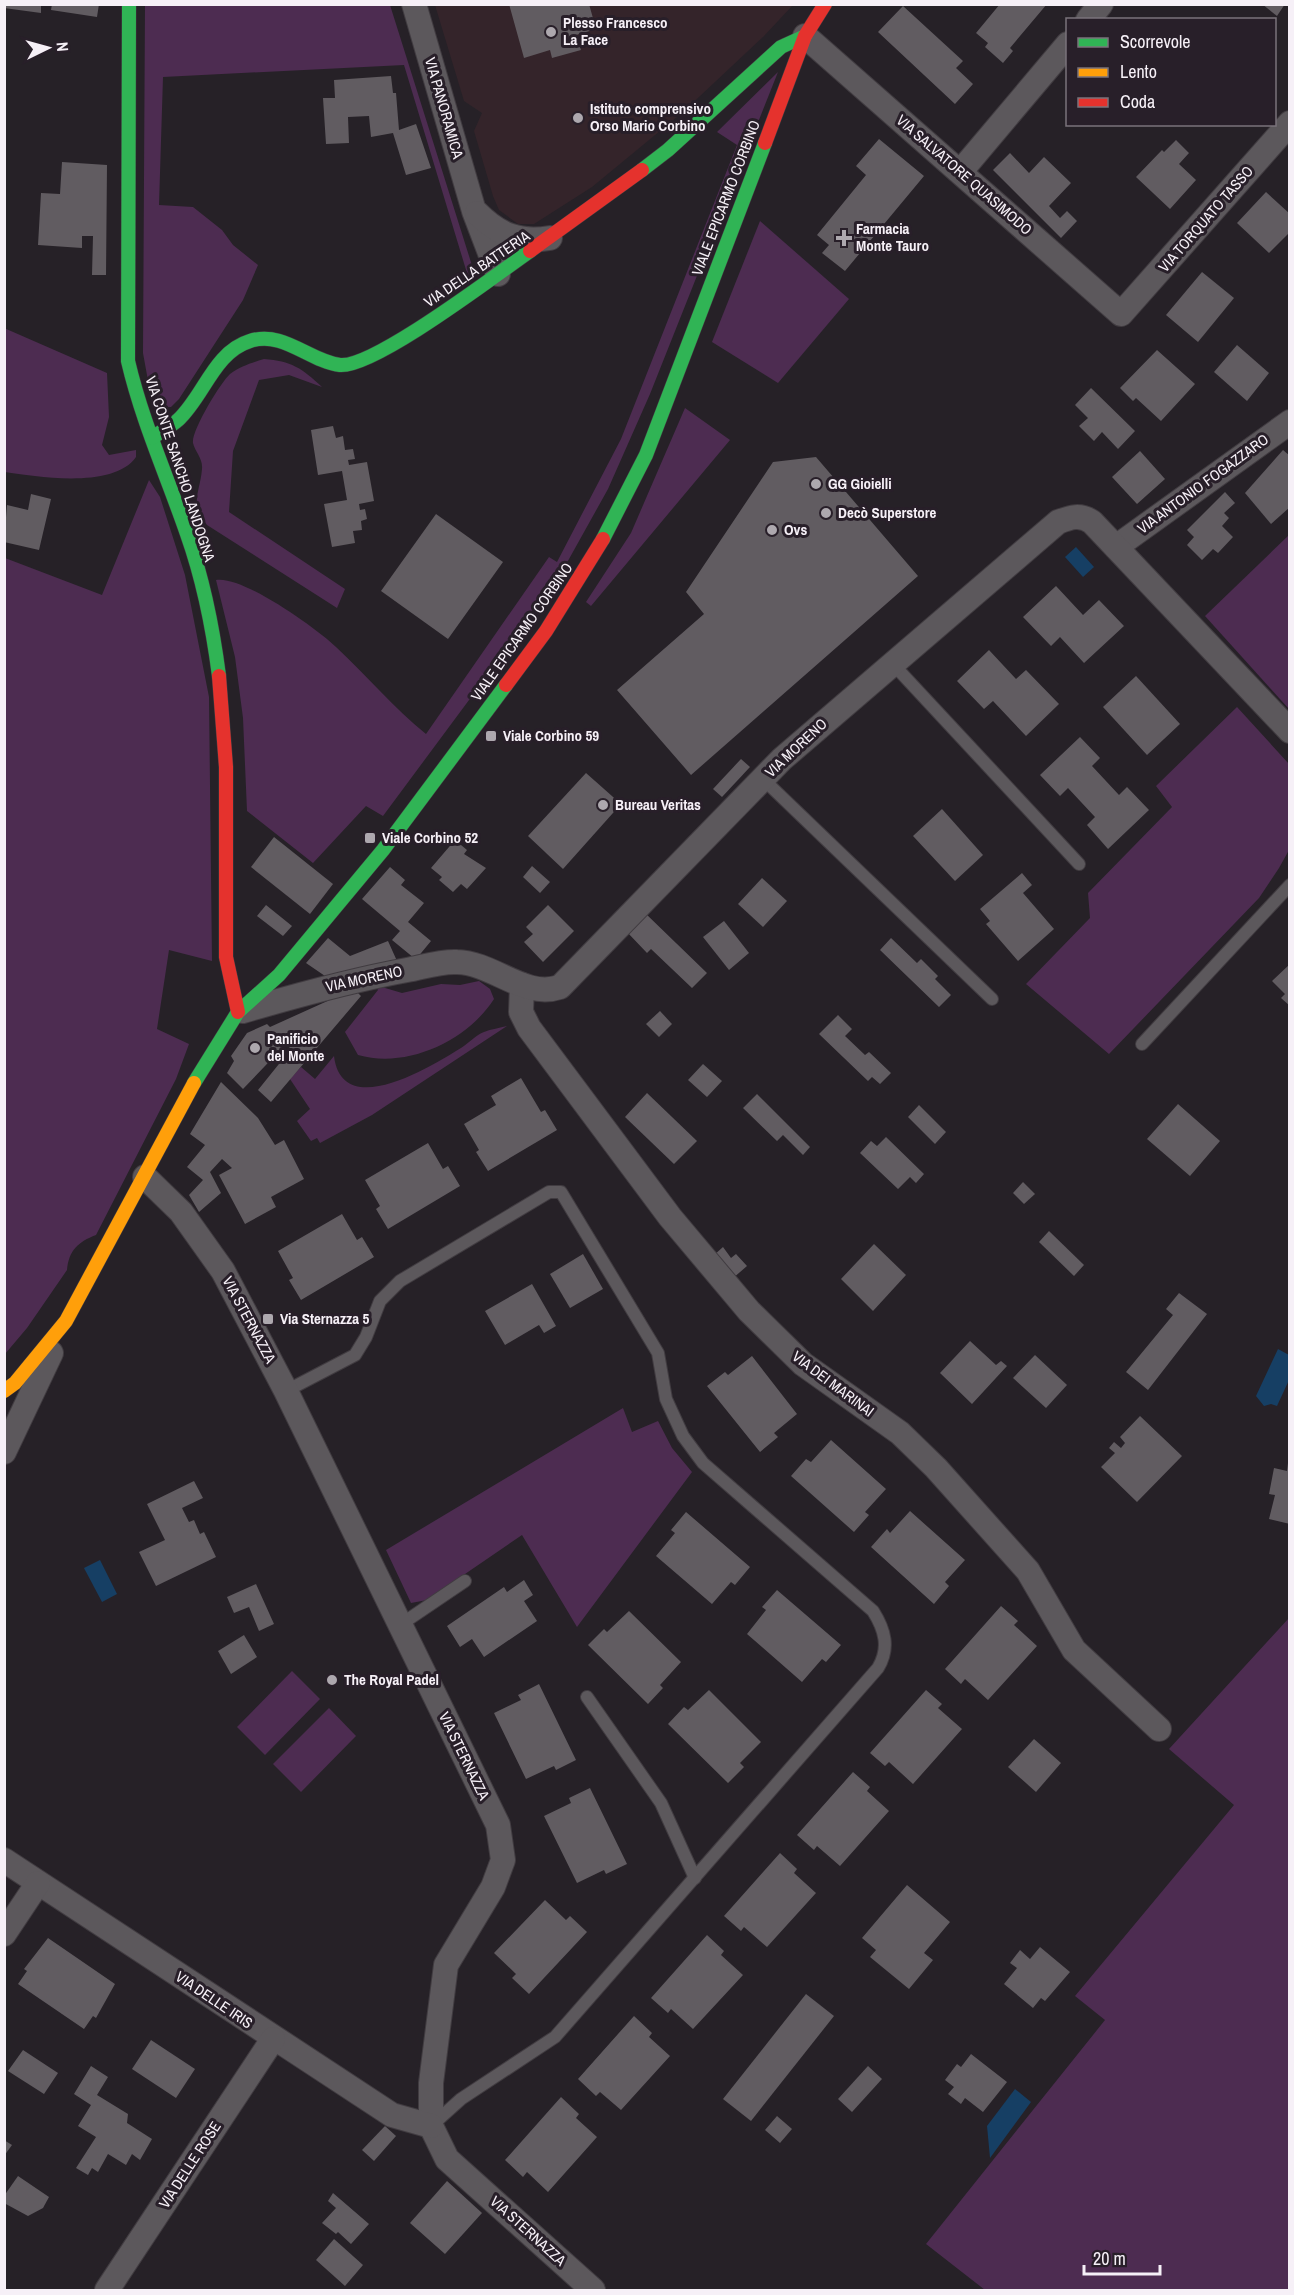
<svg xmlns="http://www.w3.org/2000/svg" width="1294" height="2295" font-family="'Archivo Narrow',sans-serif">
<rect width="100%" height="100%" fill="#262127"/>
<path fill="#34242a" d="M435 5H793L764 36 683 112 592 187 534 224H518L499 210 493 196 474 131 482 113 464 101Z"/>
<g fill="#4d2c51">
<path d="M145 5H390L475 275 470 283 404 65 163 77 159 205 193 207 222 230 233 245 258 265 243 300 179 399 171 407H162L149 386 143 353Z"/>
<path d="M778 72 650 394 608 489 564 568 535 611 383 816 366 806 313 863 247 811 243 718 235 657 216 580C242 575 316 628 336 647 366 675 394 708 426 734L549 557 557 562 621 439 737 145 717 132Z"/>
<path d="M760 221 849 299 778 383 712 342Z"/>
<path d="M4 328 107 373 109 417 102 445 109 455 136 450V457C114 489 38 477 5 472Z"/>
<path d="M264 359C291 361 302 368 322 387L289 375 259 380 233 451 229 512 345 589 337 608 207 525C189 503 200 493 202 469 203 458 195 452 193 443 191 431 221 382 230 374 241 366 251 363 264 359Z"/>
<path d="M685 408 730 440 591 606 586 602 631 533Z"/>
<path d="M149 480 160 497 185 575 209 697 212 961 169 950 157 1029 189 1044 176 1079 96 1235C78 1242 69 1250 67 1270L27 1328 5 1354V558L102 595Z"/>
<path d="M1289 535V709L1205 616Z"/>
<path d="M1237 707 1289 764V850L1279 868 1259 898 1109 1054 1026 984 1090 918 1088 893 1172 807 1156 786Z"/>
<path d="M479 981 490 989 494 999C467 1041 407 1069 358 1055L345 1032 378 990 375 985 402 993 441 984 460 985Z"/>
<path d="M507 1026 372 1115 320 1143 317 1138 311 1141 297 1121 310 1109 290 1079 301 1067 315 1079 334 1056C342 1122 432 1066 461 1048 469 1043 476 1035 484 1032 491 1029 500 1028 507 1026Z"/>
<path d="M623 1408 632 1432 658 1421 672 1448 692 1472 577 1627 522 1535 427 1600 411 1603 386 1550Z"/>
<path d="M1289 1618V2290H985L926 2244 1105 2020 1075 1996 1234 1805 1169 1749Z"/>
<path d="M292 1671 320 1699 265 1755 237 1727Z"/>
<path d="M329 1708 356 1736 301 1792 273 1764Z"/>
</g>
<g fill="#163f64">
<path d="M1076 547 1094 567 1083 577 1065 557Z"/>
<path d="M1278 1349 1289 1355V1380L1277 1406 1271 1404 1264 1406 1256 1396Z"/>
<path d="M100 1560 117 1594 102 1602 84 1568Z"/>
<path d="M1015 2089 1031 2102 990 2158 987 2126Z"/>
</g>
<g fill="#615c61">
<path d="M52 4H99L97 17 51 10Z"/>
<path d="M509 4H589L596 29 576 35 581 50 552 58 550 50 524 58Z"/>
<path d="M1000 4H1047L1010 48 1013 51 1003 63 985 47 988 43 976 33Z"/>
<path d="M1262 4H1285L1277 16Z"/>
<path d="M4 5H41V13L4 8Z"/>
<path d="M903 6 963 61 956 68 973 84 955 104 878 32Z"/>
<path d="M391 76 393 93H396L399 130 416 124 431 168 406 175 393 133 371 137 369 116 348 117 349 143 326 144 323 98H335L334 80Z"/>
<path d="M879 139 924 176 845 271 822 253 829 245 817 235 866 175 856 166Z"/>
<path d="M1176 140 1189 153 1179 164 1196 180 1170 209 1136 177 1162 150 1164 152Z"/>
<path d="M1010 153 1029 173 1044 157 1071 183 1049 206 1060 218 1067 211 1077 221 1061 238 993 170Z"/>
<path d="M62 162 107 165 106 275H92L93 236H82V248L38 245 41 193 60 194Z"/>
<path d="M1266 192 1290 214V232L1269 253 1237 223Z"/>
<path d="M1202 272 1234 298 1198 342 1166 315Z"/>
<path d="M1237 345 1269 373 1247 401 1214 372Z"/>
<path d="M1157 350 1195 384 1161 421 1136 398 1133 401 1120 388Z"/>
<path d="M1091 388 1135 431 1118 449 1102 432 1094 441 1079 426 1088 418 1075 405Z"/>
<path d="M333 426 336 438 343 436 345 450 353 449 355 459 348 460 349 465 367 462 374 501 359 504 360 510 365 509 367 519 361 521 362 530 353 531 355 543 332 547 324 504 347 500 342 471 318 475 311 430Z"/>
<path d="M1283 450 1290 456V507L1271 524 1245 493Z"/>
<path d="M1140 451 1165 479 1137 504 1112 477Z"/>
<path d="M816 457 918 576 691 775 617 690 704 614 686 592 773 462Z"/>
<path d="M1225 492 1235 503 1224 513 1229 518 1222 526 1233 537 1218 553 1213 549 1202 560 1187 545 1194 537 1187 530Z"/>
<path d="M31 494 51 499 39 550 4 542 7 505 28 510Z"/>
<path d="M436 514 503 562 448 639 381 591Z"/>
<path d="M1056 586 1083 615 1099 600 1124 626 1084 663 1060 637 1051 646 1023 617Z"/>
<path d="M989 650 1016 679 1026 670 1059 704 1026 736 993 701 984 709 957 681Z"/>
<path d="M1136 676 1180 724 1147 755 1103 707Z"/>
<path d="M1080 737 1100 758 1092 766 1119 795 1127 787 1149 810 1108 849 1087 825 1095 817 1081 802 1068 788 1060 796 1040 775Z"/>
<path d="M741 759 750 767 722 797 713 789Z"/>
<path d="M586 773 621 804 563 869 528 836Z"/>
<path d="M942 809 983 855 955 881 913 836Z"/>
<path d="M274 837 333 884 310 914 251 867Z"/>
<path d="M455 840 467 850 464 854 486 868 467 889 461 884 453 892 439 880 442 877 431 868Z"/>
<path d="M532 866 550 882 540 893 523 877Z"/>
<path d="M390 867 405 880 401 885 424 903 408 922 431 941 417 958H414L392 940 400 931 362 899Z"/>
<path d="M1022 873 1032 885 1023 893 1054 929 1018 961 986 924 990 921 980 909Z"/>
<path d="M762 878 787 901 763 927 738 904Z"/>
<path d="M266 905 292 926 283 936 257 916Z"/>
<path d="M548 905 574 931 543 962 524 942 533 934 526 927Z"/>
<path d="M645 913 707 973 692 988 651 949 647 953 627 932Z"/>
<path d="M724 921 749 953 729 970 703 937Z"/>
<path d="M328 938 350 956 388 941 397 961 325 976 306 963Z"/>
<path d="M891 938 917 963 921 959 938 976 935 979 951 995 939 1007 880 950Z"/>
<path d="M1290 964V1006L1281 998 1285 994 1272 981Z"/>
<path d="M354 989 361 996 271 1102 258 1090 291 1049 286 1044 243 1089 227 1073 234 1061 231 1056 247 1033 267 1024 270 1027Z"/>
<path d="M660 1011 672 1024 659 1037 646 1024Z"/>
<path d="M838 1015 852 1029 845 1036 865 1055 869 1052 891 1073 880 1084 872 1077 868 1081 819 1034Z"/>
<path d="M703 1064 722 1081 707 1097 688 1080Z"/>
<path d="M521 1078 541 1112 545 1110 557 1130 488 1171 476 1152 479 1150 464 1124 496 1105 491 1096Z"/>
<path d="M221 1082 258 1118 275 1145 284 1140 304 1179 271 1197 276 1207 245 1224 219 1175 232 1168 222 1159 210 1172 221 1193 199 1212 189 1195 203 1180 187 1167 205 1145 190 1134Z"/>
<path d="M647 1093 697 1141 674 1164 625 1117Z"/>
<path d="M757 1094 810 1147 803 1155 783 1135 777 1141 743 1108Z"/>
<path d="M1178 1104 1220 1141 1190 1176 1147 1139Z"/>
<path d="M919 1105 946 1132 935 1144 908 1117Z"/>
<path d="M886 1137 924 1174 916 1183 910 1177 898 1189 860 1153 871 1141 877 1146Z"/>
<path d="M428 1143 443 1169 448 1166 460 1186 388 1229 376 1209 380 1206 365 1180Z"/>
<path d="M1023 1182 1035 1194 1024 1204 1013 1193Z"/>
<path d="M342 1214 357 1240 362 1237 374 1257 301 1300 289 1280 293 1278 278 1251Z"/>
<path d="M1049 1231 1084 1265 1074 1276 1039 1242Z"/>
<path d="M874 1244 906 1275 873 1311 841 1279Z"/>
<path d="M723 1247 731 1258 736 1254 747 1266 732 1279 713 1256Z"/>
<path d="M583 1254 603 1289 570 1308 550 1274Z"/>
<path d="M532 1284 556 1326 544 1333 539 1325 505 1345 485 1311Z"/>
<path d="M1179 1293 1207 1314 1148 1390 1126 1372 1173 1315 1166 1309Z"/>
<path d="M970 1341 996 1365 1001 1361 1007 1366 972 1404 940 1373Z"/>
<path d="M1035 1355 1067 1385 1046 1408 1013 1378Z"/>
<path d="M752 1356 797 1414 774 1433 778 1437 760 1452 707 1386 725 1372 728 1375Z"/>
<path d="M1140 1416 1182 1456 1137 1502 1101 1467 1115 1453 1109 1448 1114 1442 1121 1448 1125 1443 1120 1437Z"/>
<path d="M831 1440 886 1489 865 1512 869 1515 854 1532 791 1476 806 1459 811 1462Z"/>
<path d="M1288 1463 1290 1464V1524L1269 1519 1275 1495 1269 1494 1274 1468 1287 1471Z"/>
<path d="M194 1481 203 1498 182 1508 189 1522 194 1520 200 1534 204 1532 216 1557 156 1586 139 1552 165 1540 147 1504Z"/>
<path d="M910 1511 965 1560 945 1582 949 1586 934 1604 871 1547 887 1529 890 1533Z"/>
<path d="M686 1512 750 1567 735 1585 731 1582 712 1604 656 1556 675 1533 671 1530Z"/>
<path d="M524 1580 533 1595 524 1601 537 1621 484 1657 472 1639 460 1647 447 1626 504 1587 507 1592Z"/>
<path d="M256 1584 274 1624 259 1631 249 1607 234 1613 227 1597Z"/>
<path d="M777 1590 841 1645 826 1662 822 1659 802 1682 747 1634 766 1610 762 1607Z"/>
<path d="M1001 1606 1018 1621 1014 1625 1037 1646 988 1700 965 1679 961 1684 945 1669Z"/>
<path d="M629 1611 681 1662 660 1685 663 1688 648 1704 588 1645 604 1629 607 1632Z"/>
<path d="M244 1635 257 1657 231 1674 218 1651Z"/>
<path d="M539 1684 576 1760 556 1770 554 1766 526 1779 494 1713 521 1700 518 1695Z"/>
<path d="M709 1690 761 1742 740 1763 744 1767 728 1783 668 1724 684 1707 688 1710Z"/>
<path d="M926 1690 942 1704 938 1708 962 1729 913 1784 889 1762 885 1766 870 1753Z"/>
<path d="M1034 1739 1061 1763 1036 1792 1008 1767Z"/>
<path d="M853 1772 870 1787 867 1791 889 1811 840 1866 817 1846 814 1850 797 1835Z"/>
<path d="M590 1788 627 1864 606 1874 604 1870 577 1883 544 1816 571 1803 569 1798Z"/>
<path d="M780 1853 797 1869 794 1873 816 1893 767 1947 744 1927 741 1931 724 1916Z"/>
<path d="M907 1885 950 1922 924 1953 933 1960 909 1989 870 1957 876 1950 862 1938Z"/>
<path d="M545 1900 566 1920 570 1916 587 1932 529 1994 512 1978 516 1974 494 1953Z"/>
<path d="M707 1935 724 1951 721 1955 743 1975 693 2029 671 2009 668 2013 651 1998Z"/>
<path d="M48 1938 115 1984 96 2018 93 2016 84 2029 18 1984 27 1971 24 1969Z"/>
<path d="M1040 1947 1070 1972 1045 2001 1041 1998 1033 2008 1004 1984 1017 1968 1010 1963 1020 1950 1030 1959Z"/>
<path d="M806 1994 834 2016 751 2121 723 2099Z"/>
<path d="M634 2016 652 2033 649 2037 670 2056 621 2110 600 2092 596 2096 578 2079Z"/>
<path d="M151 2040 195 2069 176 2098 132 2069Z"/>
<path d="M23 2050 58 2073 44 2094 8 2071Z"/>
<path d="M971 2054 1007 2082 983 2112 965 2098 961 2104 948 2094 954 2087 945 2080 957 2064 961 2067Z"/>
<path d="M91 2066 108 2077 97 2095 128 2114 127 2123 152 2139 140 2160 132 2154 126 2165 108 2154 98 2172 92 2168 88 2175 76 2168 96 2137 78 2126 91 2105 74 2094Z"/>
<path d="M868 2066 882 2079 852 2112 838 2099Z"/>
<path d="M561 2097 579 2114 576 2118 597 2137 548 2192 527 2172 523 2177 505 2160Z"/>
<path d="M777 2116 792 2129 780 2143 765 2130Z"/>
<path d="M385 2126 396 2136 374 2161 362 2150Z"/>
<path d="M4 2140 12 2145 4 2156Z"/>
<path d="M18 2176 49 2197 43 2208 28 2216 4 2203V2196Z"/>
<path d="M447 2181 482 2213 445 2254 410 2223Z"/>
<path d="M333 2193 369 2224 351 2244 338 2232 336 2234 322 2223 336 2208 328 2201Z"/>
<path d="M334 2239 363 2265 345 2286 316 2260Z"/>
</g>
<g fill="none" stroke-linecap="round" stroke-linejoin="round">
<g stroke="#413c41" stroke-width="14">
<g id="lane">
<path d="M892 663 1079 864"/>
<path d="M763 779 992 999"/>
<path d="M1142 1044 1290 885"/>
<path d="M286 1391 355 1355 366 1337 380 1301 400 1281 549 1192H561L658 1353 666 1399 683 1436 703 1463 873 1611C885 1630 890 1648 878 1668L555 2037 461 2099 431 2126"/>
<path d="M400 1625 465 1581"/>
<path d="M587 1697 661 1803 695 1878"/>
</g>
</g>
<g stroke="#413c41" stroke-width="26">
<g id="street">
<path d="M414 4 474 211 498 274"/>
<path d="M1088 20 1101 4"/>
<path d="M805 36 1121 314 1290 123"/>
<path d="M961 171 1068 44"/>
<path d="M477 213C499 235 519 243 550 238"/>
<path d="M1116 547 1290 422"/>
<path d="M522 985 521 1012 529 1028 670 1217 749 1311 803 1364 900 1433 936 1468 1028 1571 1074 1650 1159 1729"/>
<path d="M243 1011C298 995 352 980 407 970 423 967 441 961 457 962 494 963 524 999 560 987L782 759 1058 522C1071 517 1080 514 1092 522L1290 731"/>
<path d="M145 1177 181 1212 223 1271 286 1391 498 1825 503 1860 493 1887 446 1965 431 2083V2126L447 2159 593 2290"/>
<path d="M4 1452 51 1353"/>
<path d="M4 1860 392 2115 431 2126"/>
<path d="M4 1934 38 1883"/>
<path d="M107 2290 273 2039"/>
</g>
</g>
<g stroke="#413c41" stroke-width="15">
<g id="fast">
<path d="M129 4 128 361C142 421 167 476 187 534 203 579 213 629 219 676"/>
<path d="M642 170 668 150 781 47 805 36"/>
<path d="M152 438C160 432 170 427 178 420 204 396 214 352 250 341 283 330 309 361 340 365 374 368 497 274 530 251"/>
<path d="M603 539 646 455 765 143"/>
<path d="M194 1083 238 1012 279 975 383 850 506 685"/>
</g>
</g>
<g stroke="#413c41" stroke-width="15">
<path id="slow" d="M4 1391 15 1383 66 1321 194 1083"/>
</g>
<g stroke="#413c41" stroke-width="15">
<g id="jam">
<path d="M765 143 805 36 825 4"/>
<path d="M530 251 642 170"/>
<path d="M219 676 226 767V957L238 1012"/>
<path d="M506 685 546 631 603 539"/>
</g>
</g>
<use href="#lane" stroke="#5c585c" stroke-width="12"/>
<use href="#street" stroke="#5c585c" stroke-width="24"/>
<use href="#fast" stroke="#30b455" stroke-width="14"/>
<use href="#slow" stroke="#ff9f0a" stroke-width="14"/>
<use href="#jam" stroke="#e5322d" stroke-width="14"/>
</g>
<g fill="#ada8ae" stroke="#281f29" stroke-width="2">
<circle cx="551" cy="32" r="6"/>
<circle cx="578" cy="118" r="6"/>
<path d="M841 229h6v6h6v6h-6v6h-6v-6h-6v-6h6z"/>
<circle cx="816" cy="484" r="6"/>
<circle cx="826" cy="513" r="6"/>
<circle cx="772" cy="530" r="6"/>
<rect x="485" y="730" width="12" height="12" rx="3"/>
<circle cx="603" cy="805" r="6"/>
<rect x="364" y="832" width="12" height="12" rx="3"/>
<circle cx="255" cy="1048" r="6"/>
<rect x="262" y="1313" width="12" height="12" rx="3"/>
<circle cx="332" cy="1680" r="6"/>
</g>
<g text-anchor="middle" stroke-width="6" stroke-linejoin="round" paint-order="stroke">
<g font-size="15" font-weight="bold" fill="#f6f0f7" stroke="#281f29" text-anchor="start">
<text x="563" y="28">Plesso Francesco<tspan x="563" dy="17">La Face</tspan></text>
<text x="590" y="114">Istituto comprensivo<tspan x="590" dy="17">Orso Mario Corbino</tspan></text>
<text x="856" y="234">Farmacia<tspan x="856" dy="17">Monte Tauro</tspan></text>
<text x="828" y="489">GG Gioielli</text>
<text x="838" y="518">Decò Superstore</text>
<text x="784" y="535">Ovs</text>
<text x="503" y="741">Viale Corbino 59</text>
<text x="615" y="810">Bureau Veritas</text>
<text x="382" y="843">Viale Corbino 52</text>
<text x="267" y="1044">Panificio<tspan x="267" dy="17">del Monte</tspan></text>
<text x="280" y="1324">Via Sternazza 5</text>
<text x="344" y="1685">The Royal Padel</text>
</g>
<g font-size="15" fill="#f6f0f7" stroke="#281f29">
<text transform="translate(444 108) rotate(74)" y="5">VIA PANORAMICA</text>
<text transform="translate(964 175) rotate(41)" y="5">VIA SALVATORE QUASIMODO</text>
<text transform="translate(726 198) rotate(-69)" y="5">VIALE EPICARMO CORBINO</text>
<text transform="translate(1206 219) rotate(-49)" y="5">VIA TORQUATO TASSO</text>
<text transform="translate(477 269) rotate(-34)" y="5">VIA DELLA BATTERIA</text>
<text transform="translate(180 469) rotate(72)" y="5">VIA CONTE SANCHO LANDOGNA</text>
<text transform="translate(1203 484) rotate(-36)" y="5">VIA ANTONIO FOGAZZARO</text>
<text transform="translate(522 632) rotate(-55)" y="5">VIALE EPICARMO CORBINO</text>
<text transform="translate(796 748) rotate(-43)" y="5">VIA MORENO</text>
<text transform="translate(364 979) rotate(-12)" y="5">VIA MORENO</text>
<text transform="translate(249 1320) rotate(62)" y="5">VIA STERNAZZA</text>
<text transform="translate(833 1384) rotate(37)" y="5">VIA DEI MARINAI</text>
<text transform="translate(464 1756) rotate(64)" y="5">VIA STERNAZZA</text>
<text transform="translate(214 2000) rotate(34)" y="5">VIA DELLE IRIS</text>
<text transform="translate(190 2165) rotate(-57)" y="5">VIA DELLE ROSE</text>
<text transform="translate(528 2231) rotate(42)" y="5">VIA STERNAZZA</text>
</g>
</g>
<rect width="1294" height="2295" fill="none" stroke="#f6f0f7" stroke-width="12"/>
<rect x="1066" y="18" width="210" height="108" fill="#281f29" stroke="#7a737b" stroke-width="1.5"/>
<rect x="1078" y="38" width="30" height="9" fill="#30b455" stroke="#7a737b" stroke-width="1.5"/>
<text x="1120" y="48" font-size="18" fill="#f6f0f7">Scorrevole</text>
<rect x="1078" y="68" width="30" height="9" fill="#ff9f0a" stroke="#7a737b" stroke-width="1.5"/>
<text x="1120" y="78" font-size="18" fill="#f6f0f7">Lento</text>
<rect x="1078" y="98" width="30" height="9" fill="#e5322d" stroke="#7a737b" stroke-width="1.5"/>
<text x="1120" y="108" font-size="18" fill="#f6f0f7">Coda</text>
<g transform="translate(48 48) rotate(85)" stroke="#281f29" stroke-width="4.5" paint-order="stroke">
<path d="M0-4.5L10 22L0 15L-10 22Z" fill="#f6f0f7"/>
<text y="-9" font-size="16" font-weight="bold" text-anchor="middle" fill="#f6f0f7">N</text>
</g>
<path d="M1084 2265v9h76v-9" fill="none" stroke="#f6f0f7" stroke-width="3"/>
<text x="1093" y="2265" font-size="18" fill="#f6f0f7" stroke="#281f29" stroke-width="4.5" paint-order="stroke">20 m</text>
</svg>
